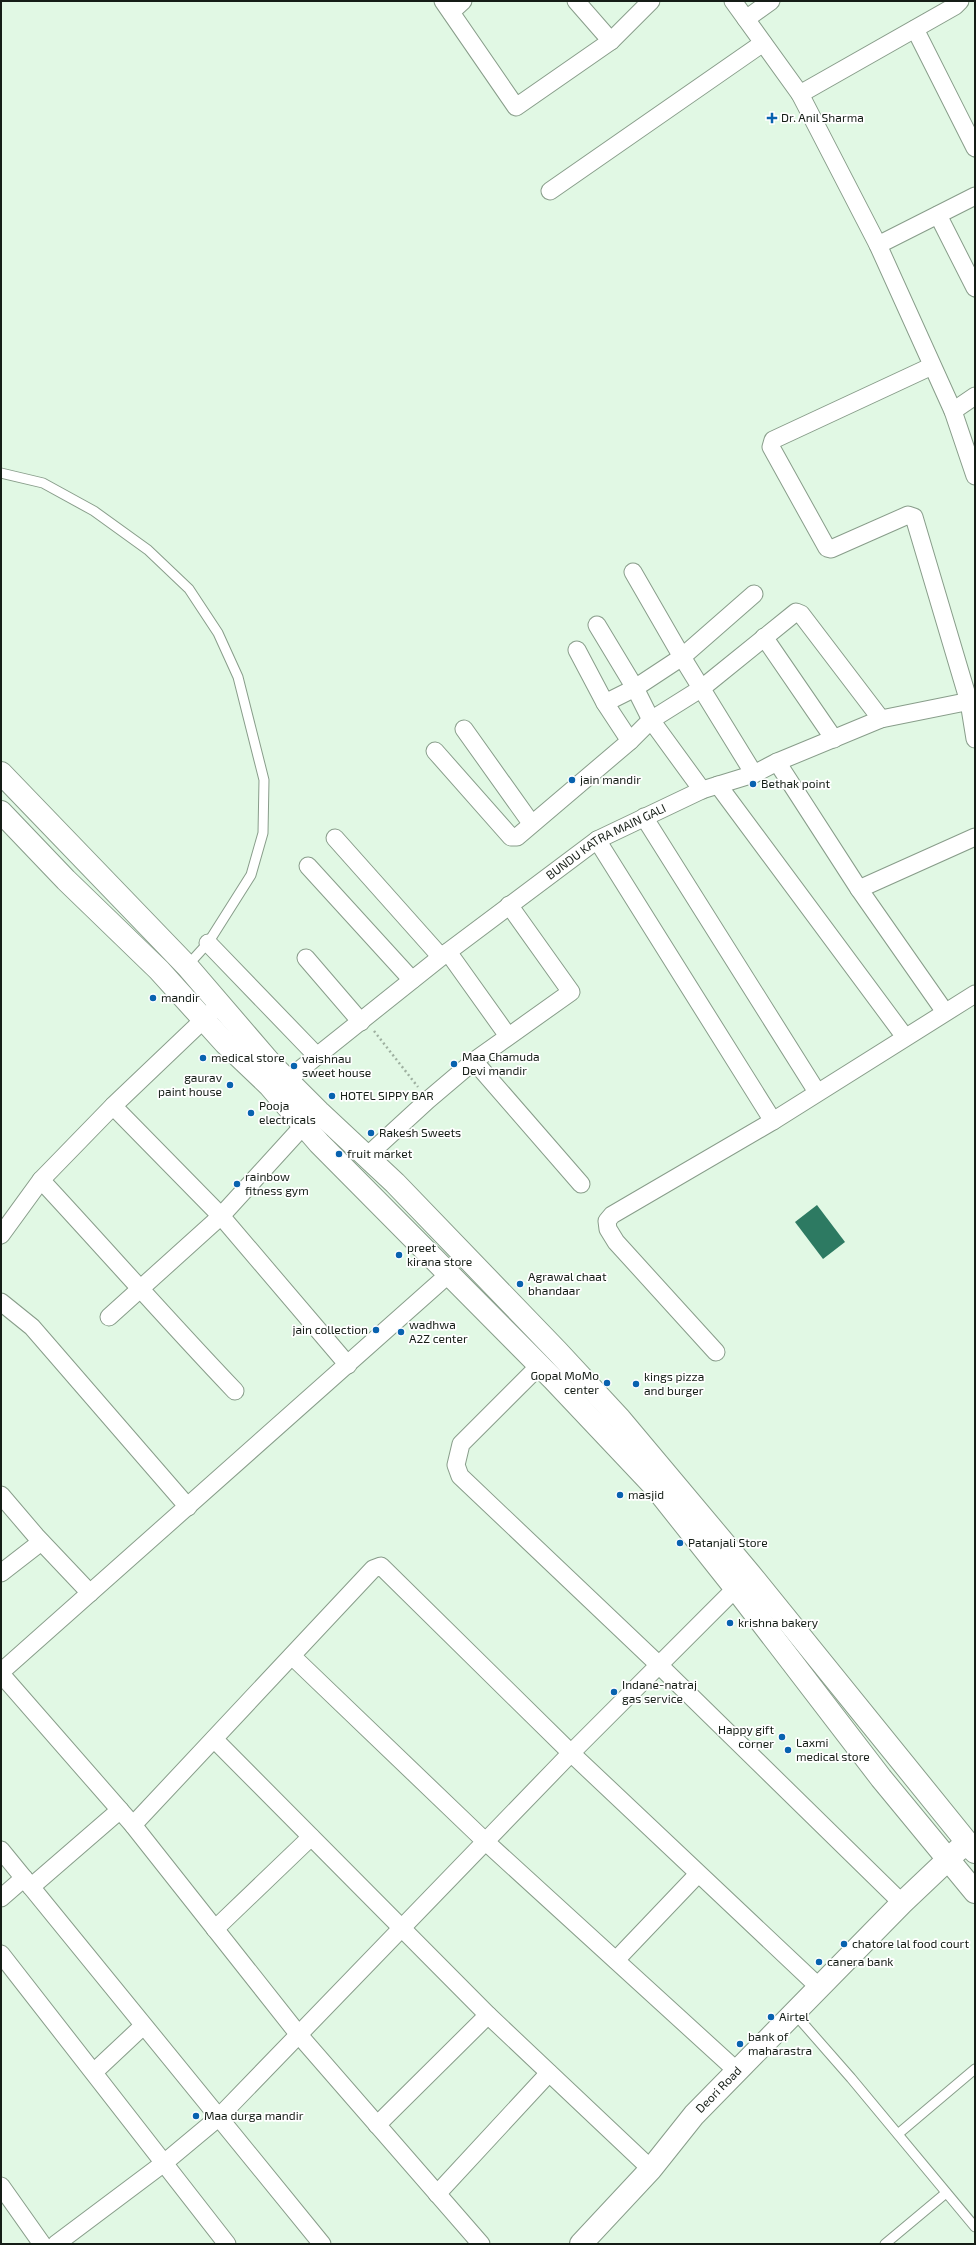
<svg xmlns="http://www.w3.org/2000/svg" width="976" height="2245" font-family="'Exo 2',sans-serif">
<rect width="100%" height="100%" fill="#e1f8e4"/>
<path fill="#2d7a62" d="M817 1205 845 1242 823 1259 795 1222Z"/>
<g fill="none" stroke-linecap="round" stroke-linejoin="round">
<g stroke="#889d8a" stroke-width="11">
<g id="service">
<path d="M1 473 43 483 94 511 148 550 189 589 218 633 238 677 264 780 263 833 251 875 208 943 187 966"/>
<path d="M794 2013 851 2078 975 2227"/>
<path d="M898 2134 975 2069"/>
<path d="M885 2244 946 2193"/>
</g>
</g>
<g stroke="#889d8a" stroke-width="19">
<g id="minor">
<path d="M443 1 516 107 611 41 651 1"/>
<path d="M576 1 611 41"/>
<path d="M733 1 800 94 878 245 953 411 975 476"/>
<path d="M451 12 463 1"/>
<path d="M746 19 771 1"/>
<path d="M915 29 975 148"/>
<path d="M800 94 955 6 960 1"/>
<path d="M550 191 763 43"/>
<path d="M938 215 975 288"/>
<path d="M878 245 975 196"/>
<path d="M932 366 773 440 771 447 827 548 831 549 908 515 914 517 969 702 975 739"/>
<path d="M953 411 975 396"/>
<path d="M633 572 682 657 754 774"/>
<path d="M597 625 635 688 651 720 702 790"/>
<path d="M764 637 834 739"/>
<path d="M577 650 605 703 635 688 682 657 754 594"/>
<path d="M605 703 630 741"/>
<path d="M464 729 531 823"/>
<path d="M435 751 511 837H517L630 741 651 720 702 688 796 612 801 614 881 719"/>
<path d="M777 762 859 889 945 1012"/>
<path d="M718 785 905 1037"/>
<path d="M644 817 817 1092"/>
<path d="M335 838 441 957"/>
<path d="M597 840 773 1121"/>
<path d="M308 866 412 980"/>
<path d="M859 889 975 837"/>
<path d="M208 943 317 1056"/>
<path d="M448 952 508 1036"/>
<path d="M306 958 361 1022"/>
<path d="M474 1061 581 1184"/>
<path id="s1" d="M287 1080 441 957 597 840 702 790 754 774 777 762 881 719 975 700"/>
<path d="M113 1106 221 1216 348 1365"/>
<path d="M367 1156 428 1100 474 1061 571 992 509 905"/>
<path d="M41 1180C106 1250 169 1322 235 1391"/>
<path d="M1 1235 41 1180 113 1106 220 1004"/>
<path d="M1 1302 32 1327 188 1507"/>
<path d="M109 1317 221 1216 304 1125"/>
<path d="M716 1352 616 1242 608 1229 607 1221 612 1215 773 1121 975 994"/>
<path d="M539 1366 461 1444 456 1465 460 1476 659 1665 902 1903"/>
<path d="M1 1495 36 1536 90 1593"/>
<path d="M1 1573 41 1542"/>
<path d="M292 1656 486 1842 737 2071"/>
<path d="M1 1672 449 1274"/>
<path d="M1 1674 133 1825 299 2035 481 2244"/>
<path d="M214 1739 488 2015 651 2169"/>
<path d="M133 1825 373 1569 381 1566 571 1753 819 1987"/>
<path d="M1 1850 322 2244"/>
<path d="M31 1887 120 1810"/>
<path d="M1 1898 24 1878"/>
<path d="M215 1929 311 1837"/>
<path d="M1 1954 227 2244"/>
<path d="M616 1960 698 1874"/>
<path d="M94 2072 143 2026"/>
<path d="M377 2125 488 2015"/>
<path d="M1 2186 42 2244"/>
<path d="M437 2194 549 2073"/>
<path d="M56 2244 164 2163 218 2118 571 1753 744 1580"/>
</g>
</g>
<g stroke="#889d8a" stroke-width="24">
<g id="tertiary">
<path id="s2" d="M581 2244 651 2169 694 2115 902 1903 958 1850 968 1844"/>
</g>
</g>
<g stroke="#889d8a" stroke-width="24">
<g id="trunk">
<path d="M1 773 187 966 272 1065 319 1112 395 1183 557 1351 620 1419 750 1574 975 1852"/>
<path d="M1 812 66 880 159 970 225 1043 269 1085 319 1143 553 1379 655 1487 736 1589 881 1778 975 1892"/>
</g>
</g>
<path stroke="#9eb0a0" stroke-width="2.5" stroke-dasharray="2 3" stroke-linecap="butt" d="M374 1031 418 1087"/>
<use href="#service" stroke="#fff" stroke-width="9"/>
<use href="#minor" stroke="#fff" stroke-width="17"/>
<use href="#tertiary" stroke="#fff" stroke-width="22"/>
<use href="#trunk" stroke="#fff" stroke-width="22"/>
</g>
<g fill="#0862af" stroke="#fff" stroke-width="1.5">
<path d="M770 112h4v4h4v4h-4v4h-4v-4h-4v-4h4z"/>
<circle cx="572" cy="780" r="4"/>
<circle cx="753" cy="784" r="4"/>
<circle cx="153" cy="998" r="4"/>
<circle cx="203" cy="1058" r="4"/>
<circle cx="454" cy="1064" r="4"/>
<circle cx="294" cy="1066" r="4"/>
<circle cx="230" cy="1085" r="4"/>
<circle cx="332" cy="1096" r="4"/>
<circle cx="251" cy="1113" r="4"/>
<circle cx="371" cy="1133" r="4"/>
<circle cx="339" cy="1154" r="4"/>
<circle cx="237" cy="1184" r="4"/>
<circle cx="399" cy="1255" r="4"/>
<circle cx="520" cy="1284" r="4"/>
<circle cx="376" cy="1330" r="4"/>
<circle cx="401" cy="1332" r="4"/>
<circle cx="607" cy="1383" r="4"/>
<circle cx="636" cy="1384" r="4"/>
<circle cx="620" cy="1495" r="4"/>
<circle cx="680" cy="1543" r="4"/>
<circle cx="730" cy="1623" r="4"/>
<circle cx="614" cy="1692" r="4"/>
<circle cx="782" cy="1737" r="4"/>
<circle cx="788" cy="1750" r="4"/>
<circle cx="844" cy="1944" r="4"/>
<circle cx="819" cy="1962" r="4"/>
<circle cx="771" cy="2017" r="4"/>
<circle cx="740" cy="2044" r="4"/>
<circle cx="196" cy="2116" r="4"/>
</g>
<g text-anchor="middle" stroke-width="3.5" stroke-linejoin="round" paint-order="stroke">
<g font-size="12" fill="#151d16" stroke="#fff" text-anchor="start">
<text x="781" y="122">Dr. Anil Sharma</text>
<text x="580" y="784">jain mandir</text>
<text x="761" y="788">Bethak point</text>
<text x="161" y="1002">mandir</text>
<text x="462" y="1061">Maa Chamuda<tspan x="462" dy="14">Devi mandir</tspan></text>
<text x="211" y="1062">medical store</text>
<text x="302" y="1063">vaishnau<tspan x="302" dy="14">sweet house</tspan></text>
<text x="222" y="1082" text-anchor="end">gaurav<tspan x="222" dy="14">paint house</tspan></text>
<text x="340" y="1100">HOTEL SIPPY BAR</text>
<text x="259" y="1110">Pooja<tspan x="259" dy="14">electricals</tspan></text>
<text x="379" y="1137">Rakesh Sweets</text>
<text x="347" y="1158">fruit market</text>
<text x="245" y="1181">rainbow<tspan x="245" dy="14">fitness gym</tspan></text>
<text x="407" y="1252">preet<tspan x="407" dy="14">kirana store</tspan></text>
<text x="528" y="1281">Agrawal chaat<tspan x="528" dy="14">bhandaar</tspan></text>
<text x="409" y="1329">wadhwa<tspan x="409" dy="14">A2Z center</tspan></text>
<text x="368" y="1334" text-anchor="end">jain collection</text>
<text x="599" y="1380" text-anchor="end">Gopal MoMo<tspan x="599" dy="14">center</tspan></text>
<text x="644" y="1381">kings pizza<tspan x="644" dy="14">and burger</tspan></text>
<text x="628" y="1499">masjid</text>
<text x="688" y="1547">Patanjali Store</text>
<text x="738" y="1627">krishna bakery</text>
<text x="622" y="1689">Indane-natraj<tspan x="622" dy="14">gas service</tspan></text>
<text x="774" y="1734" text-anchor="end">Happy gift<tspan x="774" dy="14">corner</tspan></text>
<text x="796" y="1747">Laxmi<tspan x="796" dy="14">medical store</tspan></text>
<text x="852" y="1948">chatore lal food court</text>
<text x="827" y="1966">canera bank</text>
<text x="779" y="2021">Airtel</text>
<text x="748" y="2041">bank of<tspan x="748" dy="14">maharastra</tspan></text>
<text x="204" y="2120">Maa durga mandir</text>
</g>
<g font-size="12" fill="#151d16" stroke="#fff">
<text dy="4" stroke="none"><textPath href="#s1" startOffset="399">BUNDU KATRA MAIN GALI</textPath></text>
<text dy="4" stroke="none"><textPath href="#s2" startOffset="207">Deori Road</textPath></text>
</g>
</g>
<rect width="976" height="2245" fill="none" stroke="#151d16" stroke-width="4"/>
</svg>
